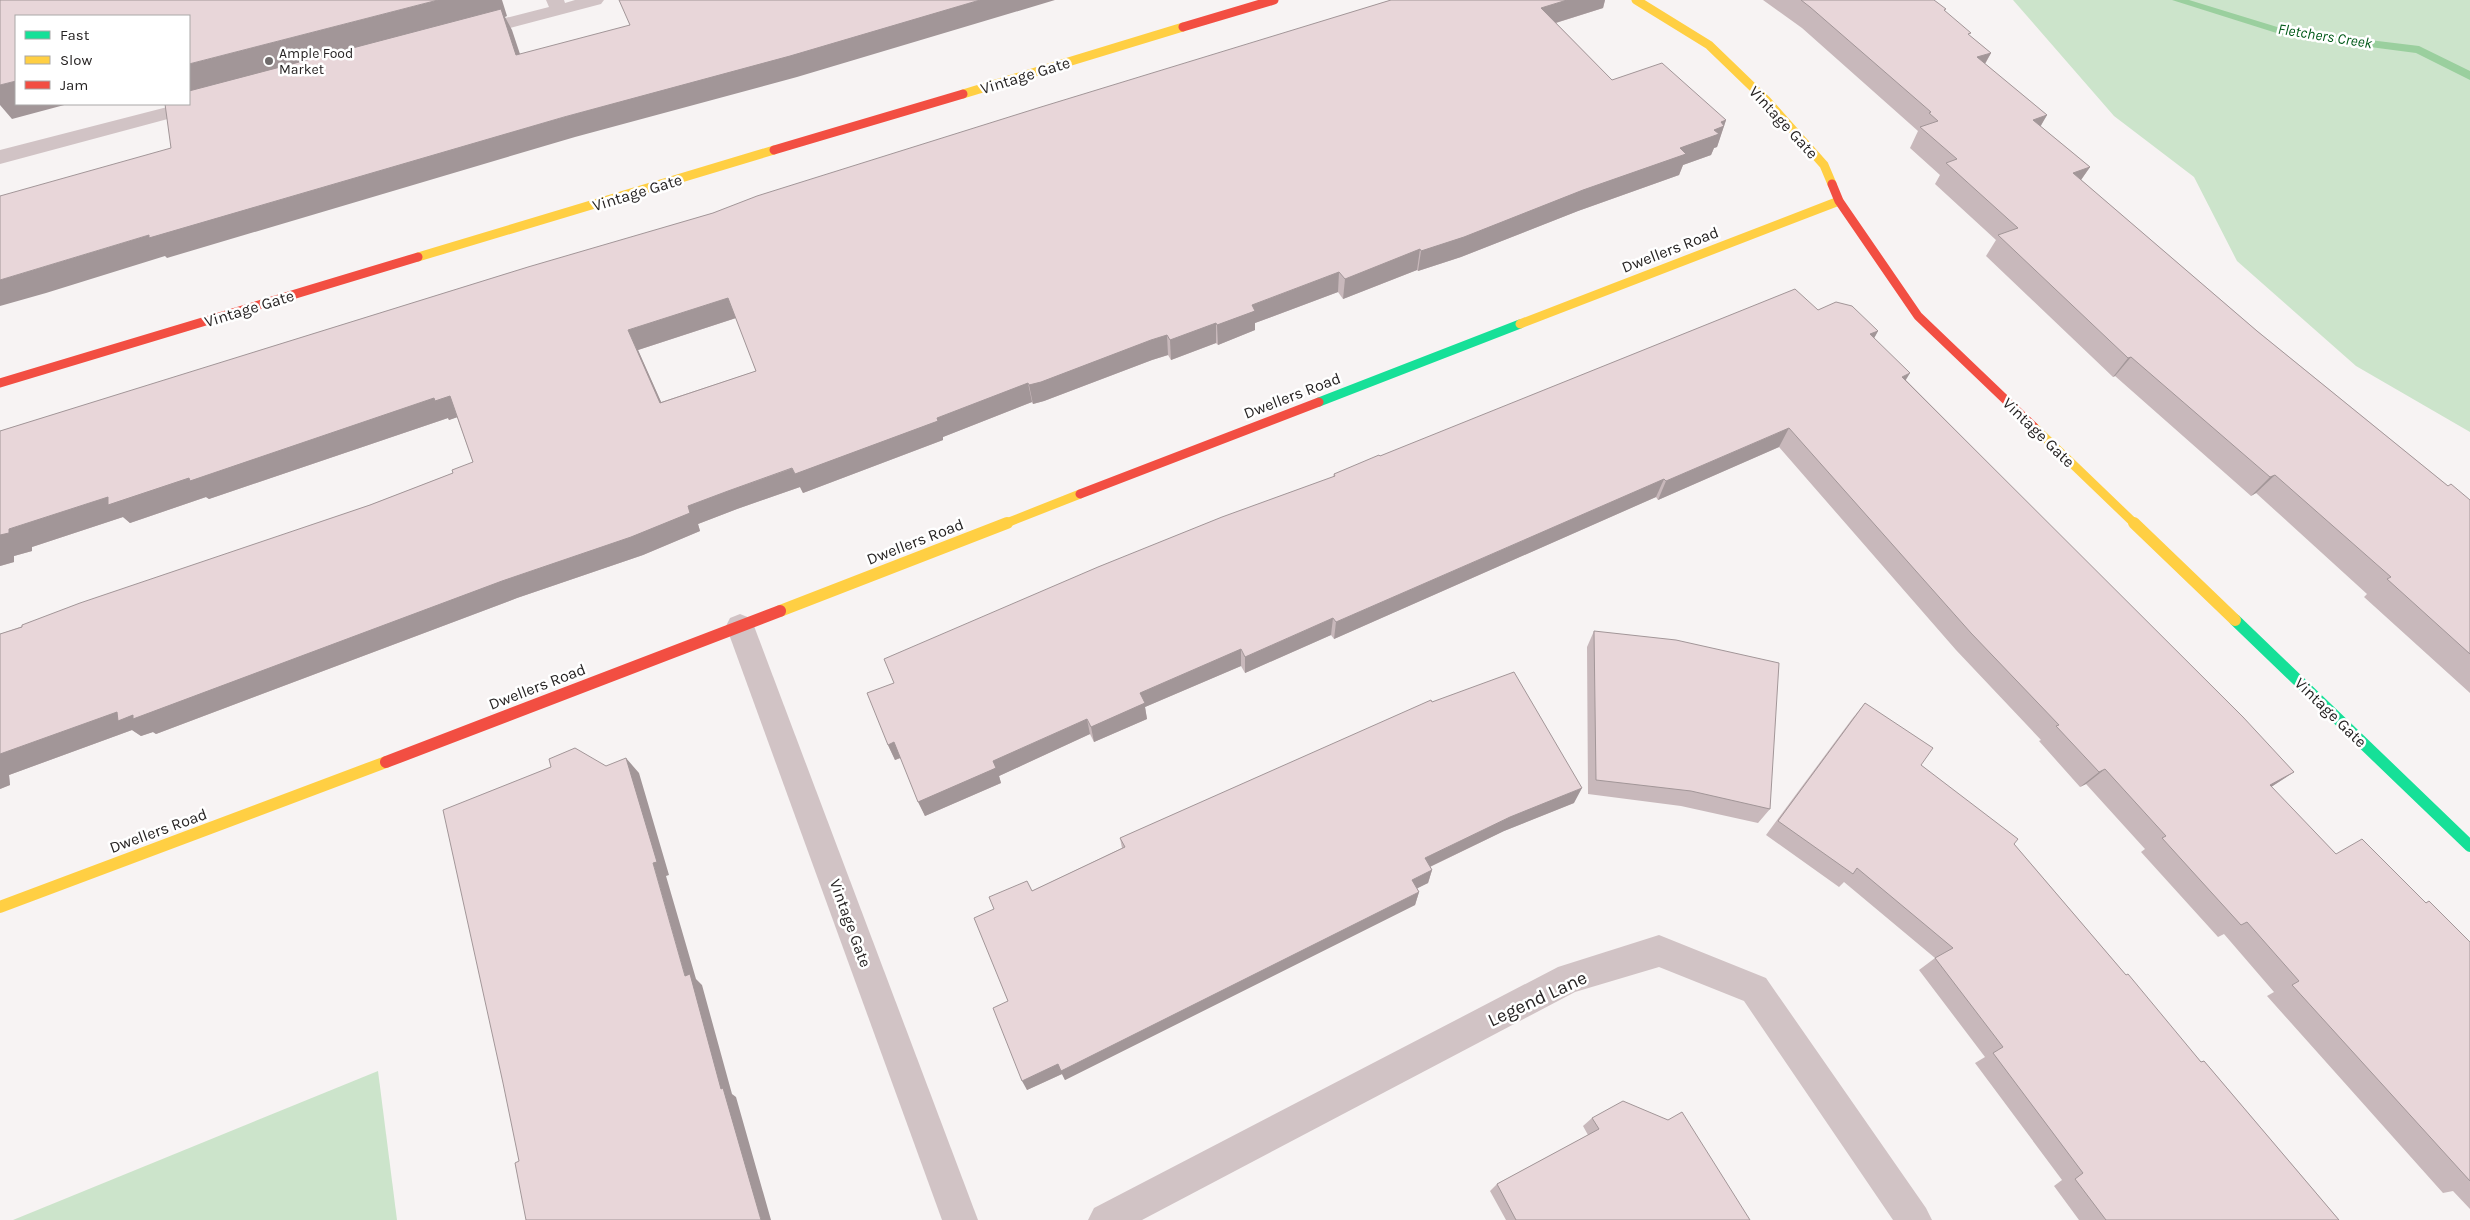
<svg xmlns="http://www.w3.org/2000/svg" width="2470" height="1220" font-family="Karla,sans-serif">
<rect width="100%" height="100%" fill="#f7f3f3"/>
<g fill="#cce4cb">
<path d="M2013 0H2470V432L2356 366 2237 261 2194 177 2114 116Z"/>
<path d="M378 1071 397 1220H13Z"/>
</g>
<g fill="none" stroke-linecap="round" stroke-linejoin="round">
<path fill="#9acf9e" fill-rule="evenodd" d="M2172 0H2189L2287 30 2419 46 2470 71V80L2416 53 2286 36Z"/>
<g fill="#d1c3c5" fill-rule="evenodd">
<path d="M546 0H564L565 3 575 0H604L601 4 476 37 470 35 467 31 470 27 549 7Z"/>
<path d="M198 99 205 101 208 105 205 109 0 164V150L179 104H189V101Z"/>
</g>
<g fill="#d1c3c5" fill-rule="evenodd">
<path d="M740 614 750 618 754 626 978 1220H942L726 626 730 618Z"/>
<path d="M1659 935 1766 978 1926 1208 1932 1220H1893L1744 1001 1659 967 1575 992 1142 1220H1088L1094 1208 1558 967Z"/>
</g>
<path stroke="#16e098" stroke-width="9" d="M1319 402 1520 324"/>
<path stroke="#16e098" stroke-width="12" d="M2235 620 2470 846"/>
<g stroke="#ffcf43" stroke-width="9">
<path d="M1636 0 1709 45 1767 101 1824 165 1832 184"/>
<path d="M963 94 1183 27"/>
<path d="M418 257 774 150"/>
<path d="M1520 324 1839 201"/>
<path d="M2034 427 2135 524"/>
<path d="M1004 524 1080 494"/>
</g>
<g stroke="#ffcf43" stroke-width="12">
<path d="M2134 523 2235 620"/>
<path d="M780 611 1007 523"/>
<path d="M0 907 386 762"/>
</g>
<g stroke="#f24e42" stroke-width="9">
<path d="M1183 27 1274 0"/>
<path d="M774 150 963 94"/>
<path d="M1832 184 1839 201 1918 316 2034 427"/>
<path d="M0 383 418 257"/>
<path d="M1080 494 1319 402"/>
</g>
<path stroke="#f24e42" stroke-width="12" d="M386 762 780 611"/>
</g>
<g fill="#c8b8bb" fill-rule="evenodd">
<path d="M1391 0H1605L1603 8 1556 23 1612 80 1726 120 1717 147 1714 148 1711 155 1683 165 1679 175 1578 211 1461 257 1418 271 1417 270 1343 299 1338 292 1255 323V330L1218 345 1216 343 1171 360 1168 355 1152 360 1044 401 1033 404 1032 402 943 437V440L803 493 800 487 737 509 698 524 700 531 643 555 517 598 156 734 153 732 141 736 132 730 9 775 10 785 0 789V634L370 505 453 473 473 462 457 417 449 420 448 418 209 499 206 497 130 523 123 517 32 547V551L14 556V562L0 566V431L713 213ZM736 318 756 371 661 402 638 350Z"/>
<path d="M1763 0H1934L1970 36 1991 53 1985 64 2047 115 2040 126 2090 167 2081 180 2257 331 2448 486 2470 500V693L2364 597 2367 594 2256 493 2251 496 2115 376 2113 377 1986 256 1996 240 1935 184 1940 175 1910 148 1918 131 1802 28Z"/>
<path d="M1818 310 1878 331 1874 338 1906 380 2294 772 2271 787 2336 854 2425 903 2429 901 2470 942V1209L2453 1191 2443 1193 2267 996 2274 992 2224 934 2218 937 2170 884 2141 852 2145 849 2086 784 2080 787 2039 741 2041 740 1956 650 1779 447 1658 500 1656 497 1334 639 1331 635 1245 673 1241 666 1145 707 1147 719 1094 742 1090 734 999 776 1001 783 925 816 901 758 895 760 888 745 894 683 1333 477 1334 474 1380 456Z"/>
<path d="M1594 631 1770 809 1758 823 1681 806 1588 794 1587 647Z"/>
<path d="M1432 702 1574 803 1504 831 1430 867 1432 870 1428 883 1417 888 1419 892 1415 905 1065 1080 1062 1074 1027 1090 1008 1001 1032 891 1122 848 1120 838Z"/>
<path d="M1865 703 1921 765 2014 844 2126 975 2201 1062 2204 1061 2339 1220H2079L2054 1186 2062 1180 1975 1063 1985 1057 1919 970 1935 958 1844 882 1839 887 1766 835 1852 719Z"/>
<path d="M1592 1118 1750 1220H1506L1490 1191 1497 1184 1588 1135 1583 1126Z"/>
</g>
<g fill="#a29698">
<path d="M438 0H502L507 16 505 17 512 30 527 75 189 99V64Z"/>
<path d="M980 0H1055L797 77 575 137 167 258 165 256 46 293 0 306V280L149 235 564 117Z"/>
<path d="M1567 0H1605L1603 8 1536 29 1541 8Z"/>
<path d="M1991 53 1979 74 1977 57Z"/>
<path d="M16 81V104H68L12 119 0 105V85Z"/>
<path d="M2047 115 2035 136 2033 120Z"/>
<path d="M1726 120 1717 147 1714 148 1711 155 1683 165 1679 175 1578 211 1461 257 1418 271 1421 251 1680 148 1721 122Z"/>
<path d="M2090 167 2076 187 2073 173Z"/>
<path d="M1420 249 1417 270 1343 299 1345 279Z"/>
<path d="M1339 272 1338 292 1255 323V330L1218 345 1217 325 1252 305Z"/>
<path d="M728 298 736 318 638 350 670 422 660 403 628 330Z"/>
<path d="M1216 323V343L1171 360 1170 340Z"/>
<path d="M1878 331 1867 351 1870 334Z"/>
<path d="M1167 335 1168 355 1152 360 1044 401 1033 404 1029 385 1151 340Z"/>
<path d="M2131 357 2115 376 2113 377 2128 358Z"/>
<path d="M1910 373 1898 393 1902 377Z"/>
<path d="M1028 383 1032 402 943 437V440L803 493 800 487 737 509 698 524 700 531 643 555 517 598 156 734 153 732 141 736 132 730 9 775 10 785 0 789V754L688 506 728 491 937 418Z"/>
<path d="M450 396 464 415 449 420 448 418 209 499 206 497 130 523 123 517 32 547V551L14 556V562L0 566V535L9 529 108 497 189 478 434 398Z"/>
<path d="M1789 428 1779 447 1658 500 1666 481Z"/>
<path d="M2275 475 2256 493 2251 496 2270 477Z"/>
<path d="M1664 479 1656 497 1334 639 1336 622Z"/>
<path d="M1333 618 1331 635 1245 673V657Z"/>
<path d="M1241 649V666L1145 707 1147 719 1094 742 1091 727 1140 693Z"/>
<path d="M1087 719 1090 734 999 776 1001 783 925 816 918 802 993 761Z"/>
<path d="M894 742 902 757 895 760 888 745Z"/>
<path d="M626 758 639 773 669 875 666 876 696 979 702 985 732 1094 736 1097 771 1220H761L685 976 653 863Z"/>
<path d="M2105 769 2086 784 2080 787 2099 772Z"/>
<path d="M2294 772 2271 787 2270 785Z"/>
<path d="M1582 788 1574 803 1504 831 1421 871 1425 858 1510 817Z"/>
<path d="M1432 870 1428 883 1408 893 1412 880Z"/>
<path d="M1419 892 1415 905 1065 1080 1062 1074 1027 1090 1022 1081Z"/>
</g>
<g fill="#e8d6d9" stroke="#a29698" fill-rule="evenodd">
<path d="M0 0H438L189 64V16H16V81L0 85Z"/>
<path d="M619 0H980L790 56 564 117 149 238V235L0 280V196L171 148 165 104H189V91L501 9 516 55 630 25Z"/>
<path d="M1391 0H1567L1541 8 1612 80 1662 63 1726 120 1721 122 1724 126 1714 130 1719 134 1680 148 1686 154 1583 190 1464 237 1421 251 1420 249 1345 279 1339 272 1252 305 1255 311 1217 325 1216 323 1170 340 1167 335 1151 340 1041 382 1029 385 1028 383 937 418 938 421 795 474 792 468 728 491 688 506 690 513 631 537 502 581 133 719V715L118 721 117 712 0 754V634L22 627V625L80 603 370 505 453 473 452 470 473 462 450 396 435 401 434 398 190 481 189 478 108 505V497L9 529V533L0 535V431L528 267 713 213 757 196 1041 107ZM728 298 756 371 660 403 628 330Z"/>
<path d="M1801 0H1934L1946 9 1944 10 1971 33 1968 34 1991 53 1977 57 2047 115 2033 120 2090 167 2073 173 2257 331 2448 486 2451 484 2470 500V654L2387 579 2391 577 2275 475 2270 477 2131 357 2128 358 1998 235 2018 228 1946 163 1957 159 1920 127 1938 121 1929 113 1931 112 1810 7Z"/>
<path d="M1795 289 1818 310 1836 302 1852 306 1878 331 1870 334 1910 373 1902 377 2243 717 2294 772 2270 785 2336 854 2362 839 2426 903 2429 901 2470 942V1181L2292 985 2299 981 2247 922 2241 925 2191 870 2162 838 2166 836 2105 769 2099 772 2056 726 2059 725 1971 633 1789 428 1666 481 1664 479 1336 622 1333 618 1245 657 1241 649 1140 693 1145 703 1091 727 1087 719 993 761 996 768 918 802 894 742 888 745 867 693 894 683 884 659 1098 567 1222 517 1335 476 1334 474 1379 455 1380 456Z"/>
<path d="M1594 631 1676 640 1779 663 1770 809 1691 791 1596 780Z"/>
<path d="M1514 672 1582 788 1510 817 1425 858 1432 870 1412 880 1419 892 1061 1071 1058 1064 1022 1081 993 1008 1008 1001 974 918 994 909 989 897 1027 881 1032 891 1125 847 1120 838 1431 700 1432 702Z"/>
<path d="M1865 703 1933 748 1921 765 2018 839 2014 844 2126 975 2128 974 2201 1062 2204 1061 2339 1220H2106L2075 1179 2083 1173 1993 1053 2003 1047 1935 958 1953 948 1857 868 1853 874 1778 821Z"/>
<path d="M575 748 606 766 626 758 657 862 653 863 685 976 690 974 721 1089 723 1088 761 1220H526L515 1163 519 1161 503 1083 443 810 551 767 549 759Z"/>
<path d="M1623 1101 1668 1120 1682 1112 1750 1220H1516L1497 1184 1599 1129 1592 1118Z"/>
</g>
<circle fill="#706c6c" stroke="#fff" stroke-width="2" cx="269" cy="61" r="5"/>
<g text-anchor="middle" stroke-width="5" stroke-linejoin="round" paint-order="stroke">
<g font-size="14" fill="#272424" stroke="#fff" text-anchor="start">
<text x="279" y="58">Ample Food<tspan x="279" dy="16">Market</tspan></text>
</g>
<g font-size="15" font-style="italic" fill="#005918" stroke="#fff">
<text transform="translate(2325 36) rotate(9)" y="5">Fletchers Creek</text>
</g>
<g font-size="16" fill="#272424" stroke="#fff">
<text transform="translate(1025 75) rotate(-17)" y="6">Vintage Gate</text>
<text transform="translate(1784 122) rotate(47)" y="6">Vintage Gate</text>
<text transform="translate(637 192) rotate(-17)" y="6">Vintage Gate</text>
<text transform="translate(1670 249) rotate(-21)" y="6">Dwellers Road</text>
<text transform="translate(249 308) rotate(-17)" y="6">Vintage Gate</text>
<text transform="translate(1292 395) rotate(-21)" y="6">Dwellers Road</text>
<text transform="translate(2039 432) rotate(44)" y="6">Vintage Gate</text>
<text transform="translate(915 541) rotate(-21)" y="6">Dwellers Road</text>
<text transform="translate(537 686) rotate(-21)" y="6">Dwellers Road</text>
<text transform="translate(2331 712) rotate(44)" y="6">Vintage Gate</text>
<text transform="translate(158 830) rotate(-20)" y="6">Dwellers Road</text>
<text transform="translate(851 923) rotate(70)" y="6">Vintage Gate</text>
</g>
<g font-size="19" fill="#272424" stroke="#fff">
<text transform="translate(1537 998) rotate(-25)" y="7">Legend Lane</text>
</g>
</g>
<rect x="15" y="15" width="175" height="90" fill="#ffffff" stroke="#a9a7a7"/>
<rect x="25" y="31" width="25" height="8" fill="#16e098" stroke="#a9a7a7"/>
<text x="60" y="40" font-size="15" fill="#272424">Fast</text>
<rect x="25" y="56" width="25" height="8" fill="#ffcf43" stroke="#a9a7a7"/>
<text x="60" y="65" font-size="15" fill="#272424">Slow</text>
<rect x="25" y="81" width="25" height="8" fill="#f24e42" stroke="#a9a7a7"/>
<text x="60" y="90" font-size="15" fill="#272424">Jam</text>
</svg>
